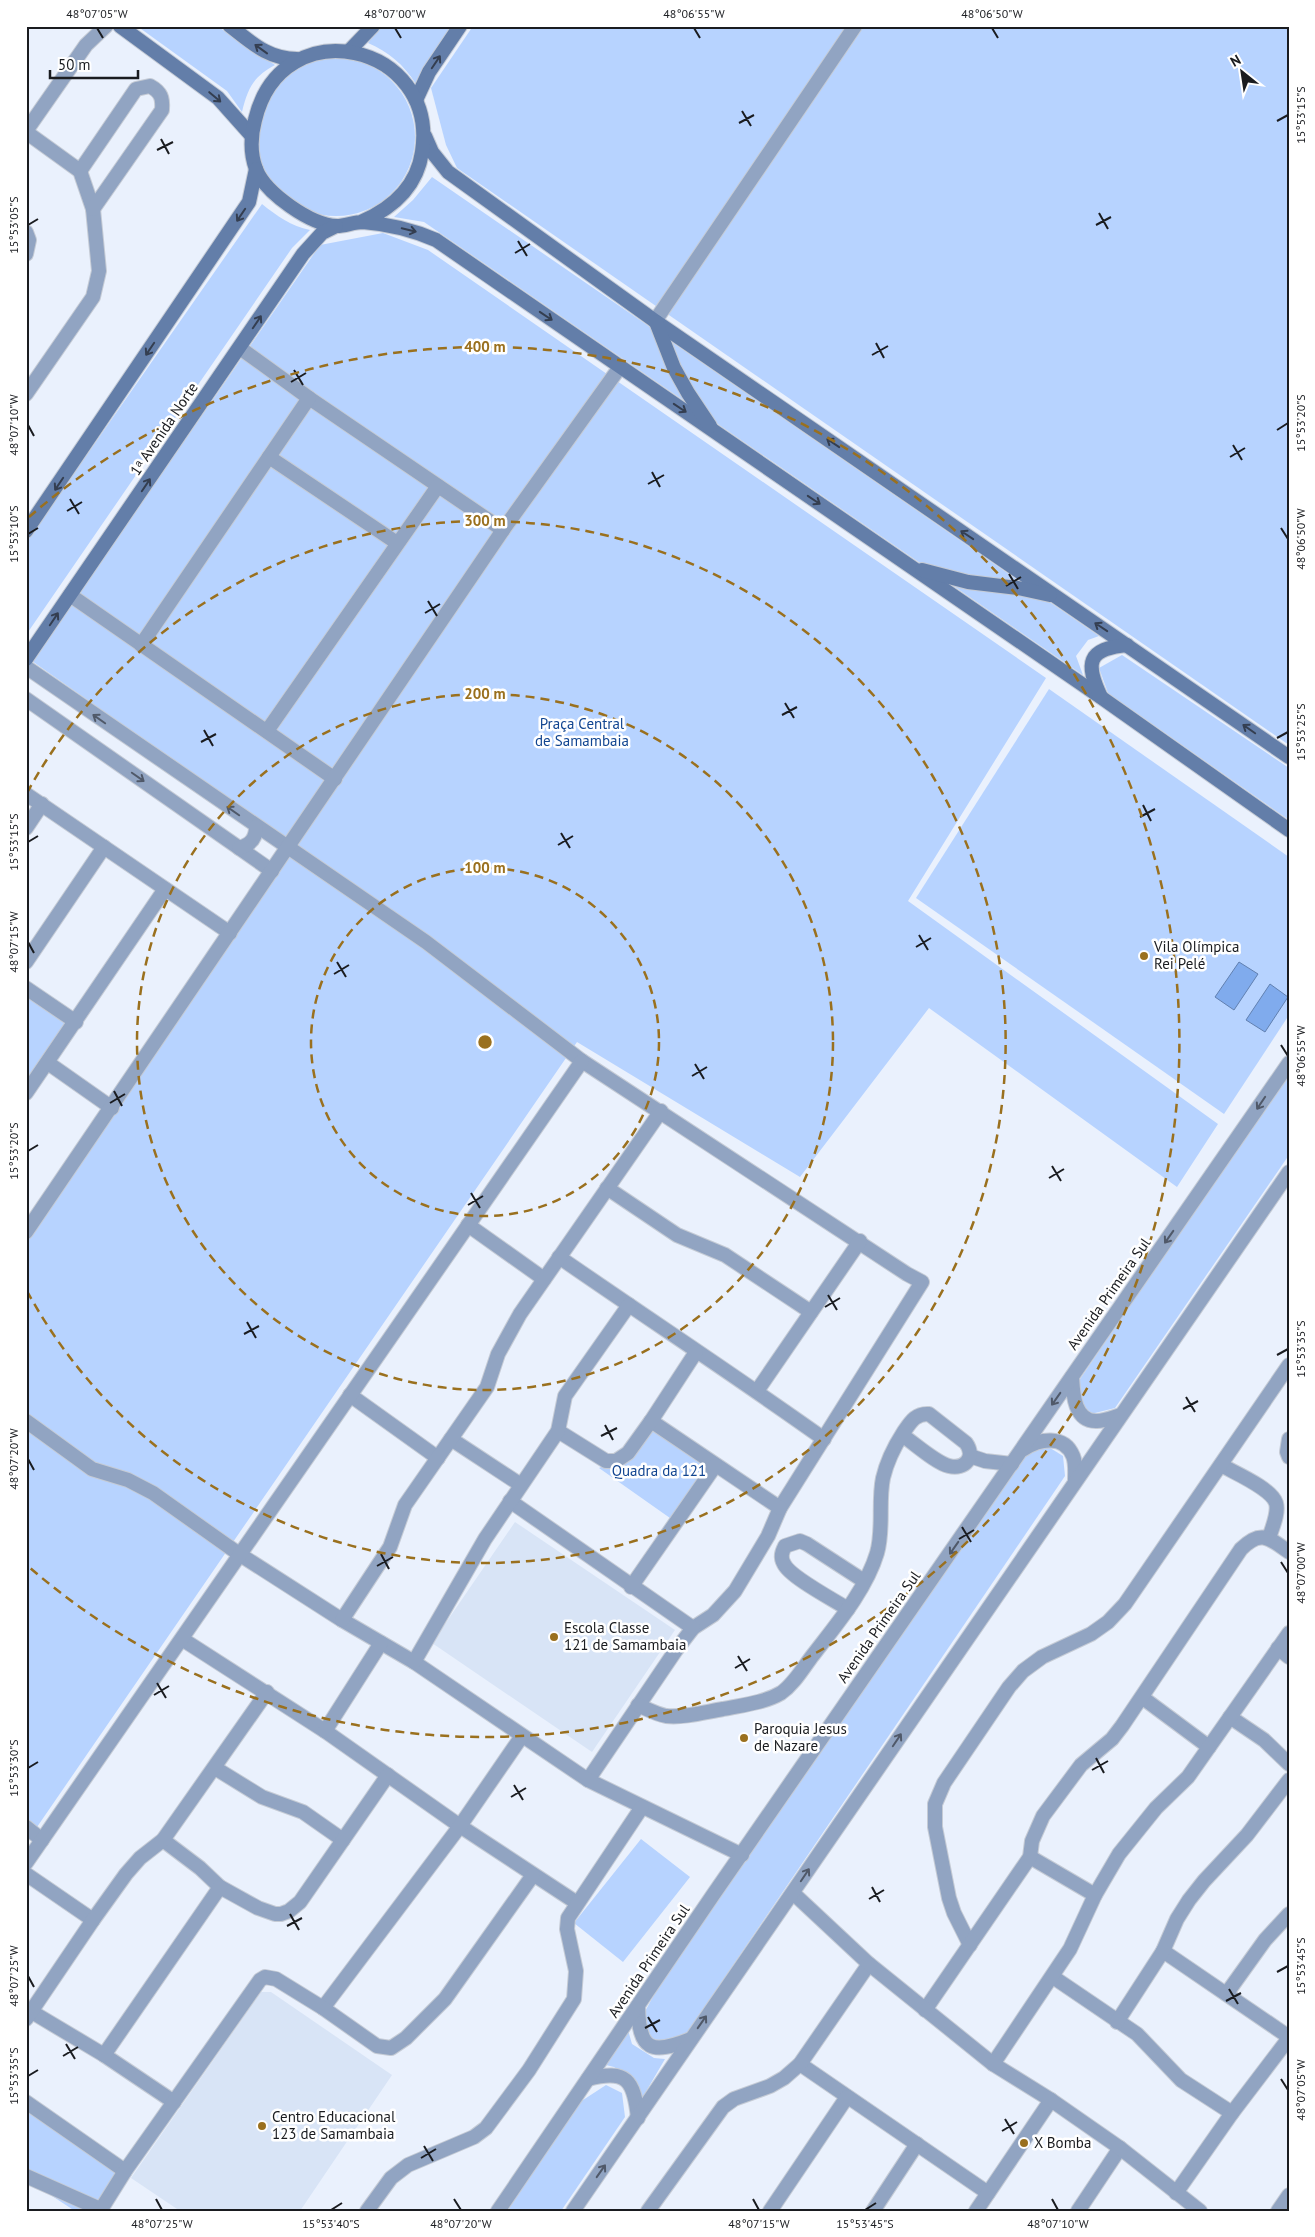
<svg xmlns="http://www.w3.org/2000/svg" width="1315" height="2237" font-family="'PT Sans',sans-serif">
<rect width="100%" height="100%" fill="#eaf1fd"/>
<g fill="#d8e4f6">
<path d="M515 1522 675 1630 592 1752 432 1643Z"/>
<path d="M261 1992H271L392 2075 300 2211H180L131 2178Z"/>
</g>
<g fill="#b7d3ff">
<path d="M137 26H217L275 65C253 77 248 88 242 112L227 91Z"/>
<path d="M380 26H454L416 84C403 64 389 52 368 43Z"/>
<path d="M473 26H1289V745L457 168 446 145 431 88Z"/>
<circle cx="336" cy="137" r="79"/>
<path d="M432 177 1099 636 1088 640 1076 656 1083 675 424 222 394 217 413 200Z"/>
<path d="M262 204C277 216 291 226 310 230L292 248 26 635V542Z"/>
<path d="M383 233 428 250 1046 678 908 901 1218 1124 1177 1187 929 1008 800 1177 577 1042 26 1843V1239L294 845 32 661 320 245Z"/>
<path d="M1122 655 1289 768V820L1108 693 1099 668Z"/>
<path d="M1049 689 1289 857V1015L1224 1114 916 898Z"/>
<path d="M26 994 68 1023 26 1082Z"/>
<path d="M1289 1071V1155L1115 1408 1091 1414 1074 1403 1076 1385Z"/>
<path d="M646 1423 706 1467 670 1518 599 1468 621 1457Z"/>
<path d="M1047 1446 1063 1456 1065 1476 687 2033 662 2044 646 2034 642 2017 661 1982 1023 1456Z"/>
<path d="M641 1839 690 1877 623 1962 574 1923Z"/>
<path d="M628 2030 632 2044 654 2058 665 2059 641 2100 637 2082 614 2067 602 2064Z"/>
<path d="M606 2085 622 2093 625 2117 561 2211H504L580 2102Z"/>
<path d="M26 2107 120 2171 96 2211H75L26 2179Z"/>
</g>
<g fill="#80abed" stroke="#6180b0">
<path d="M1239 962 1258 974 1234 1010 1215 997Z"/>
<path d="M1270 984 1288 997 1265 1032 1246 1020Z"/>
</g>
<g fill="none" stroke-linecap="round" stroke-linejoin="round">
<g stroke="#c5cbd5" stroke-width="16">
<g id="minor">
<path d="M26 131 86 45 106 26"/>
<path d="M26 132 80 171 93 209 99 271 93 297 26 394"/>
<path d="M80 171 136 89 150 86C161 92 163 98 162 110L93 209"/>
<path d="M26 232 29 240 26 254"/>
<path d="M309 398 503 530"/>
<path d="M269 457 397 543"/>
<path d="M70 595 335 779"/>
<path d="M141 645 309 398 240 348"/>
<path d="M26 667 426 942 582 1061 907 1274 922 1282 780 1508 768 1536 735 1591 713 1615 693 1628 676 1650 588 1780"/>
<path d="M26 699 272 871"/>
<path d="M267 731 438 486"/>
<path d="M26 794 230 933"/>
<path d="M26 828 42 804"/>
<path d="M239 848C250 845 256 839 256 827"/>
<path d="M26 962 104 847"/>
<path d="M26 988 76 1022"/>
<path d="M48 1063 112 1108"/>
<path d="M26 1093 165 889"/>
<path d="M607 1188 677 1235 725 1255 811 1312"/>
<path d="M468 1225 544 1279"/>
<path d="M559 1257C647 1318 737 1377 824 1439"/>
<path d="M757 1391 860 1241"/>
<path d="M350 1395 438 1458"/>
<path d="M26 1421 92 1469 128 1480 153 1493 239 1554 342 1620 414 1662 588 1780 742 1855"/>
<path d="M651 1421 780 1508"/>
<path d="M558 1431 606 1461H616L628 1453 651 1421 696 1352"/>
<path d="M451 1439 521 1485"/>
<path d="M1289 1439 1287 1452 1289 1457"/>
<path d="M970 1456 985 1461 1012 1464"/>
<path d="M1221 1465C1235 1473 1271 1488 1276 1503 1279 1513 1272 1528 1269 1538"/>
<path d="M510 1501 693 1628"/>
<path d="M631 1587 715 1466"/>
<path d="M848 1609C834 1600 790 1577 784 1564 780 1557 782 1552 785 1546L800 1541 807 1544 864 1581"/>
<path d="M342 1620 390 1547 405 1505 487 1387 498 1354 520 1314 661 1111"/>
<path d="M182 1639 325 1731 460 1826 577 1903"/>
<path d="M1278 1648 1289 1657"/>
<path d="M414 1662 485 1539 558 1431 565 1396 629 1305"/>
<path d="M1143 1698 1209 1747"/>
<path d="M638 1705C647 1709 656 1714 666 1716 684 1718 705 1712 723 1709 742 1705 764 1703 781 1693 794 1684 803 1668 813 1655 836 1625 866 1590 877 1553 884 1529 878 1502 883 1478 887 1461 894 1447 903 1433 910 1423 915 1413 929 1414L966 1443C976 1457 965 1470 949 1466 936 1463 914 1443 902 1435"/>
<path d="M1230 1717 1264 1740 1289 1764"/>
<path d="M325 1731 381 1643"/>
<path d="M215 1768 262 1797 303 1812 343 1840"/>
<path d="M26 1827 42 1840"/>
<path d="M163 1840 200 1868 220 1887 258 1908 275 1914H281L289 1911 300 1902 388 1775"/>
<path d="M1030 1857 1095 1895"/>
<path d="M26 1863 582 1061"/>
<path d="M26 1874 93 1920"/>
<path d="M970 1945 954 1913 949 1898 935 1827V1804L944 1783 1009 1687 1023 1671 1042 1657 1091 1634 1108 1622 1125 1604 1289 1365"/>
<path d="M1163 1951 1289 2037"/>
<path d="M1053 1977 1137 2034 1181 2080 1232 2113"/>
<path d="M1227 1993 1265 1940 1289 1914"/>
<path d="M323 2008 460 1826 522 1736"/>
<path d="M925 2010 1030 1857 1032 1841 1043 1816 1081 1765 1112 1739 1122 1726 1241 1549C1261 1529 1269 1538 1289 1552"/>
<path d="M32 2012 104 2055 174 2102"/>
<path d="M26 2019 93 1920 126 1874 140 1858 163 1840 267 1692"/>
<path d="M1117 2022 1163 1951 1177 1919 1189 1900 1204 1881 1247 1835 1289 1780"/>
<path d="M104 2055 220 1887"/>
<path d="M800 2064 988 2193"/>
<path d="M993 2064 1070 1949 1095 1895 1119 1854 1156 1808 1188 1777 1289 1633"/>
<path d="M26 2102 125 2171"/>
<path d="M26 2176 100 2209"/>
<path d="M1176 2193 1232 2113 1289 2038"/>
<path d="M100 2211 125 2171 260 1980 265 1977 276 1979 323 2008 377 2046 391 2048 406 2038 445 1999 533 1875"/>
<path d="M367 2211 391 2178 408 2165 474 2137 486 2128 529 2070 574 1999 576 1971 567 1929 568 1918 642 1807"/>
<path d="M648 2211 723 2107 734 2099 770 2086 784 2078 800 2064 869 1964"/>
<path d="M770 2211 847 2097"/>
<path d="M873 2211 917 2144"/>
<path d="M976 2211 1051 2100"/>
<path d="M1078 2211 1120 2148"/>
</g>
</g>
<g stroke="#c5cbd5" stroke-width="16">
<g id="tertiary">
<path d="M655 321 855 26"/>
<path d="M26 1232 503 530 620 367"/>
<path d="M1072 1377C1073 1393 1074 1422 1097 1421 1105 1421 1114 1417 1121 1415"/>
<path d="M1024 1449C1039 1439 1064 1434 1073 1456 1076 1463 1075 1472 1075 1480"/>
<path d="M793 1893 869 1964 993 2064 1051 2100 1120 2148 1200 2211"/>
<path d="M638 2006C639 2051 651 2055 691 2039"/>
<path d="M588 2079C627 2069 634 2080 638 2118"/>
<path d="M498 2211 713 1895 1289 1063"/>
<path d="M573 2211 1289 1172"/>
<path d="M1278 2211 1289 2195"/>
</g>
</g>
<g stroke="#c5cbd5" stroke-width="16">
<g id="secondary">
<path d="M120 26 218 98 251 135"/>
<path d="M230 26C252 43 268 59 297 59"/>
<path d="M349 51 373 26"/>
<path d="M416 100 429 72 460 26"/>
<path d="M425 136 432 152 448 172 655 321 1289 757"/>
<path d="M361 222C393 208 417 187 422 152 439 44 282 7 255 120 251 135 250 153 256 169 265 193 311 225 337 226 345 226 354 222 363 222 388 224 413 230 436 240L1102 698 1289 830"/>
<path d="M656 322 674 368 688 393 710 426"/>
<path d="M26 531 249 202 256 169"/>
<path d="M922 570 968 582 1018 588 1050 595"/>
<path d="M26 659 303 254 322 233 336 226"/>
<path d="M1101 697C1085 663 1087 649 1127 645"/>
</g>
</g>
<use href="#minor" stroke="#91a4c2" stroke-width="14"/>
<use href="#tertiary" stroke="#91a4c2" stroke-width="14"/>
<use href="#secondary" stroke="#637ea9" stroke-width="14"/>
</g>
<defs><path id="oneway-shaft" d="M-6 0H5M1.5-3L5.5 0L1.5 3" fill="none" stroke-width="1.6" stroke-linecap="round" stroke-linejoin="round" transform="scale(1.25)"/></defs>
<g stroke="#343e50">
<use href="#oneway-shaft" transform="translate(261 49) rotate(-144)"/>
<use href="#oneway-shaft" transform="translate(436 62) rotate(-56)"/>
<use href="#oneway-shaft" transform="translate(215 97) rotate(40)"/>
<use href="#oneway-shaft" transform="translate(241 215) rotate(124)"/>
<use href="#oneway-shaft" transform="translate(409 230) rotate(14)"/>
<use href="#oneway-shaft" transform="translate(546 316) rotate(34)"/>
<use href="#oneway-shaft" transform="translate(257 322) rotate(-56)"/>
<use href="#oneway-shaft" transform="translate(150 349) rotate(124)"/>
<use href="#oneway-shaft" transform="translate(680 408) rotate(34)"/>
<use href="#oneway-shaft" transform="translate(833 443) rotate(-146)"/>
<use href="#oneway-shaft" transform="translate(59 484) rotate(124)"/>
<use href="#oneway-shaft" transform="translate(146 485) rotate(-56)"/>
<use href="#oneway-shaft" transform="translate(814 500) rotate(34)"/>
<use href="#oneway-shaft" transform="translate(967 535) rotate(-146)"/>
<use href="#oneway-shaft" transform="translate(54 619) rotate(-56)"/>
<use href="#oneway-shaft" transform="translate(1101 627) rotate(-146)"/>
<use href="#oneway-shaft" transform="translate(1249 729) rotate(-145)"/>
</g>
<g stroke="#505969">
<use href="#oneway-shaft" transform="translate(99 719) rotate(-145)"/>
<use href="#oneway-shaft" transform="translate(138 777) rotate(35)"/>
<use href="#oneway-shaft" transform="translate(233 811) rotate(-145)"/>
<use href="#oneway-shaft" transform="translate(1261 1103) rotate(124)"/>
<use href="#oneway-shaft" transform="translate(1169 1237) rotate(125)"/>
<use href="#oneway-shaft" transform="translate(1056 1399) rotate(125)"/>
<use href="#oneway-shaft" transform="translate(954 1548) rotate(125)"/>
<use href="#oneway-shaft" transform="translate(897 1740) rotate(-56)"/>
<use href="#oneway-shaft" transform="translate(805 1875) rotate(-56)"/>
<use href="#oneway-shaft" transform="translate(702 2022) rotate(-55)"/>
<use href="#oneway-shaft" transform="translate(601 2171) rotate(-55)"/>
</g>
<path fill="none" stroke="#1a1c20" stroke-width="2" d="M97 28 103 38M395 28 401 38M694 28 700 38M992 28 998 38M742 111 751 126M1277 121 1288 115M739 123 754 115M161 139 169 154M157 150 173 142M1099 213 1108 229M28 225 38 219M1096 225 1111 217M518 241 527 256M515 253 530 244M876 343 884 358M872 355 888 346M294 370 303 385M291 382 306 373M28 425 34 436M1277 430 1288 423M1233 445 1242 460M1230 457 1245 448M652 472 660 487M648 484 664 475M70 499 79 514M67 511 82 502M1281 528 1288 539M28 534 38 528M1009 574 1018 589M1006 586 1021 577M428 601 437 616M425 613 440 604M785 703 794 718M782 715 797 707M204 730 213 746M1277 738 1288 732M201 742 216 734M1143 805 1151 821M1140 817 1155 809M561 833 570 848M28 842 38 836M558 845 573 836M919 935 928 950M28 942 34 953M916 947 931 938M337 962 346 977M334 974 349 965M1281 1045 1288 1056M695 1064 704 1079M692 1076 707 1067M114 1091 122 1106M110 1103 125 1094M28 1151 38 1145M1052 1166 1061 1181M1049 1178 1064 1169M471 1193 480 1208M468 1205 483 1196M828 1295 837 1310M825 1307 840 1298M247 1322 256 1338M244 1334 259 1326M1277 1355 1288 1349M1186 1397 1195 1412M1183 1409 1198 1401M605 1425 613 1440M601 1436 617 1428M28 1459 34 1470M962 1527 971 1542M959 1539 974 1530M381 1554 389 1569M1281 1562 1288 1573M377 1566 393 1557M738 1656 747 1671M735 1668 750 1659M157 1683 166 1698M154 1695 169 1686M1096 1758 1104 1773M28 1768 38 1762M1092 1770 1108 1761M514 1785 523 1800M511 1797 526 1788M872 1887 880 1902M869 1899 884 1890M290 1914 299 1930M287 1926 302 1918M1277 1972 1288 1966M28 1976 34 1987M1229 1989 1238 2004M1226 2001 1241 1993M648 2017 657 2032M645 2028 660 2020M66 2044 75 2059M63 2056 78 2047M28 2076 38 2070M1281 2079 1288 2090M1005 2119 1014 2134M1002 2131 1017 2122M424 2146 433 2161M421 2158 436 2149M156 2199 162 2210M454 2199 461 2210M753 2199 759 2210M1052 2199 1058 2210M331 2210 342 2203M865 2210 876 2203"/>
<g fill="none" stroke="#9a701e" stroke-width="2.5" stroke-dasharray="9 6">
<circle cx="485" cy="1042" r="174"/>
<circle cx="485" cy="1042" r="348"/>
<path d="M27 793A521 521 0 1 1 27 1291"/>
<path d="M29 517A695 695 0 1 1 29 1567"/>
</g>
<g fill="#9a701e" stroke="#fff" stroke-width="2">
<circle cx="1144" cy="956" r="5"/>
<circle cx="554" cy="1637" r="5"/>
<circle cx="744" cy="1738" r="5"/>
<circle cx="262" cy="2126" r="5"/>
<circle cx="1024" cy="2143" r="5"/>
</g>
<g text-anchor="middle" stroke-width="5" stroke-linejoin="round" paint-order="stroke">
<g font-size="15" fill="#1a1c20" stroke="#fff">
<text transform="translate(164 429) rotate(-56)" y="5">1ᵃ Avenida Norte</text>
<text transform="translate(1109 1294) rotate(-55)" y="5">Avenida Primeira Sul</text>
<text transform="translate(879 1627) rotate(-55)" y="5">Avenida Primeira Sul</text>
<text transform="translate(649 1961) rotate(-56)" y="5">Avenida Primeira Sul</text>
</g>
<g font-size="15" fill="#114591" stroke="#fff">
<text x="582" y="729">Praça Central<tspan x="582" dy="17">de Samambaia</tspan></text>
<text x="659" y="1476">Quadra da 121</text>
</g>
<g font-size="15" fill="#1a1c20" stroke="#fff" text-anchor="start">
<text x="1154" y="952">Vila Olímpica<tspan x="1154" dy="17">Rei Pelé</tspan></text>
<text x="564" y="1633">Escola Classe<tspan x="564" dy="17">121 de Samambaia</tspan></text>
<text x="754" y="1734">Paroquia Jesus<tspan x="754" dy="17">de Nazare</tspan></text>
<text x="272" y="2122">Centro Educacional<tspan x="272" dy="17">123 de Samambaia</tspan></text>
<text x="1034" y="2148">X Bomba</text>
</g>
</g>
<circle cx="485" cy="1042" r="8" fill="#9a701e" stroke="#fff" stroke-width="2.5"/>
<g font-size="15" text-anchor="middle" font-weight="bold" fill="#9a701e" stroke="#fff" stroke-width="5" stroke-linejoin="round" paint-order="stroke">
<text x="485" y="352">400 m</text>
<text x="485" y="526">300 m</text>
<text x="485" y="699">200 m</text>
<text x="485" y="873">100 m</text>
</g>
<rect width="1315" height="2237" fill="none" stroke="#ffffff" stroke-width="55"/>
<g transform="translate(1242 72) rotate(330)" stroke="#ffffff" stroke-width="4" paint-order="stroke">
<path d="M0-4L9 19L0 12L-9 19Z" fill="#1a1c20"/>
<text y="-8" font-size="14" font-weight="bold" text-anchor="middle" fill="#1a1c20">N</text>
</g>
<path d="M50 70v8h88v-8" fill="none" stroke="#1a1c20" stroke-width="2.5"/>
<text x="58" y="70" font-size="15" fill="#1a1c20" stroke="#ffffff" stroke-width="4" paint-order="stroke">50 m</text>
<rect x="28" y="28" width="1260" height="2182" fill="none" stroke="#1a1c20" stroke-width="2"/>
<g font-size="12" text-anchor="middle" fill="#1a1c20">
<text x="97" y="18">48°07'05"W</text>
<text x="395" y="18">48°07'00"W</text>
<text x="694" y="18">48°06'55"W</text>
<text x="992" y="18">48°06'50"W</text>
<text transform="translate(1301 115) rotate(-90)" y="4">15°53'15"S</text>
<text transform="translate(14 225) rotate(-90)" y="4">15°53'05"S</text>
<text transform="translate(1301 423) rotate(-90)" y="4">15°53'20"S</text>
<text transform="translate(14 425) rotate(-90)" y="4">48°07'10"W</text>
<text transform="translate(14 534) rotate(-90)" y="4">15°53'10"S</text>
<text transform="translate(1301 539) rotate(-90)" y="4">48°06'50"W</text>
<text transform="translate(1301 732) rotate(-90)" y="4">15°53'25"S</text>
<text transform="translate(14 842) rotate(-90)" y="4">15°53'15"S</text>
<text transform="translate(14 942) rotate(-90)" y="4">48°07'15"W</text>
<text transform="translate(1301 1056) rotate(-90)" y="4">48°06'55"W</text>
<text transform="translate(14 1151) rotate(-90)" y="4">15°53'20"S</text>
<text transform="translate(1301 1349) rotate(-90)" y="4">15°53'35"S</text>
<text transform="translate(14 1459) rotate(-90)" y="4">48°07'20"W</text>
<text transform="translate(1301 1573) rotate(-90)" y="4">48°07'00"W</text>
<text transform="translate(14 1768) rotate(-90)" y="4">15°53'30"S</text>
<text transform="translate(1301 1966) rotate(-90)" y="4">15°53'45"S</text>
<text transform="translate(14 1976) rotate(-90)" y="4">48°07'25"W</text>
<text transform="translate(14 2076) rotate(-90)" y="4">15°53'35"S</text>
<text transform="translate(1301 2090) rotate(-90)" y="4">48°07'05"W</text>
<text x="162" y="2228">48°07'25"W</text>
<text x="331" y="2228">15°53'40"S</text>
<text x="461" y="2228">48°07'20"W</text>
<text x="759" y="2228">48°07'15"W</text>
<text x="865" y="2228">15°53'45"S</text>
<text x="1058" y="2228">48°07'10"W</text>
</g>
</svg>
